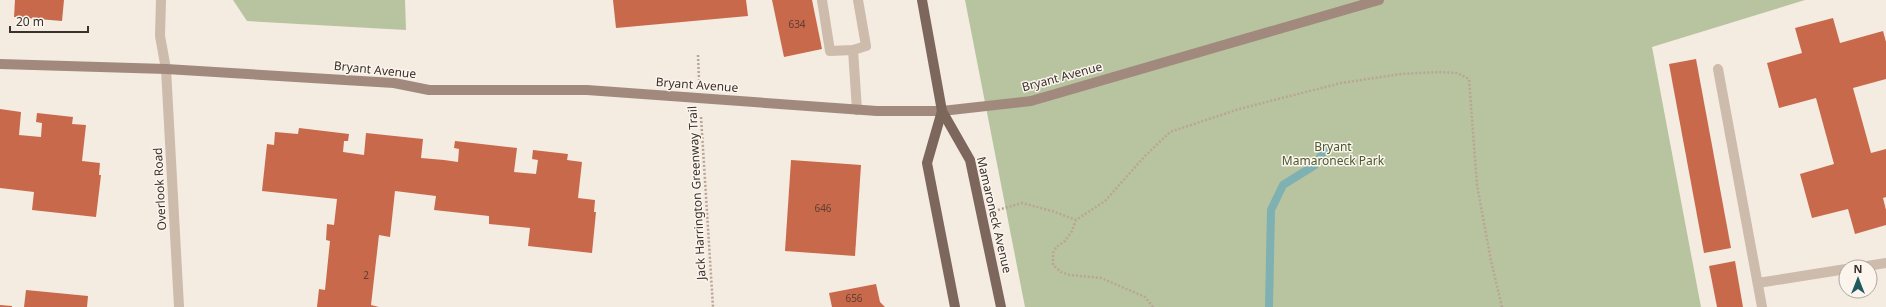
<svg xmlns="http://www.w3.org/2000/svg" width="1886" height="307" font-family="'Noto Sans',sans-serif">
<rect width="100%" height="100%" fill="#f4ebe1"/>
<g fill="#b8c4a0">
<path d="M233 0H405L406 30 247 21Z"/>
<path d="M965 0H1805L1652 47 1701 307H1025Z"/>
</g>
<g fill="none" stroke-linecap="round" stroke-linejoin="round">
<path stroke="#7fb0b2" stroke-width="8" d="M1269 307 1271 210 1283 185 1315 165 1326 148"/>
</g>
<g fill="#c8694b">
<path d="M15 0H64L62 21 14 17Z"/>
<path d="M613 0H746L748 16 616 28Z"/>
<path d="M772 0H812L822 49 784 57Z"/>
<path d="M1833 18 1840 43 1883 31 1886 42V79L1853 88 1871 153 1886 149V197L1883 198 1886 210V225L1855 234 1848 209 1812 218 1800 174 1834 164 1816 98 1779 108 1767 63 1802 53 1795 28Z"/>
<path d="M1696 59 1731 248 1704 253 1669 64Z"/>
<path d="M0 109 21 112 19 135 41 137 42 123 36 122 37 113 73 117 72 124 86 125 82 161 100 163 99 175H101L96 217 32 210 34 192 0 188Z"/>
<path d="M299 128 349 134 348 141H344L343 152 364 155 366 133 423 139 421 158 444 160 458 162 459 149 454 148 455 141 517 148 514 172 536 174 538 160 532 159 533 150 568 154 567 160 582 162 578 198 595 200 594 212H596L592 253 528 246 530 228 489 224V216L434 210 436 196 395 191 390 237 379 235 371 305 379 307H317L319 289 325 290 330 241 326 240 327 224 334 225 337 199 262 191 267 144 274 145 275 132 298 134Z"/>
<path d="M791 160 861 165 855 256 785 251Z"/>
<path d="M1735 261 1743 307H1717L1709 266Z"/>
<path d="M876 284 880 302 885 307H832L829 293Z"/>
<path d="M26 290 88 296 87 307H24Z"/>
<path d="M0 305 12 306V307H0Z"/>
</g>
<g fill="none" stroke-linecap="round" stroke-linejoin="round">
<g stroke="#b9a596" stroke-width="2.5" stroke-dasharray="2 2" stroke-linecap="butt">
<path d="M698 55 699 80"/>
<path d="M701 117 713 307"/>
<path d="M998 210 1022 203 1052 211 1076 220"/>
<path d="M1153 307 1145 297 1101 278 1070 275 1061 272 1053 265V253L1056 247 1065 241 1072 231 1076 220 1105 201 1145 156 1170 132 1239 109 1341 83 1401 74 1438 72 1457 73 1469 79 1477 185 1491 261 1502 307"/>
</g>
<g stroke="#cdbbac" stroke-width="10">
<path d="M822 0 830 51 853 50 866 46 858 0"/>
<path d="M853 50 857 110"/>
<path d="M1718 69 1762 307"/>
<path d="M1861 267 1886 263"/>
<path d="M1758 283 1846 269"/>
</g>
<path stroke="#cdbbac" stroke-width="10" d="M161 0 160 36 166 69 179 307"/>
<path stroke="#a18a7d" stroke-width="10" d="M0 64 166 69 394 83 429 90H587L877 111H942L1031 101 1379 0"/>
<g stroke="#7d675c" stroke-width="10">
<path d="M922 0 942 111 970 160 1001 307"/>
<path d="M942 111 927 163 955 307"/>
</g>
</g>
<g text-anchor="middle" stroke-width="3" stroke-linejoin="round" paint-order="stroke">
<g font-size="10" fill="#5e3e33">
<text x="797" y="28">634</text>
<text x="823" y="212">646</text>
<text x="366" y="279">2</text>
<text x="854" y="302">656</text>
</g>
<g font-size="12" fill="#3b302b" stroke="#fbf5ee">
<text transform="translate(375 70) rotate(6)" y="4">Bryant Avenue</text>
<text transform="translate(1062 77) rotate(-15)" y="4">Bryant Avenue</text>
<text transform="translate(697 85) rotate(4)" y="4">Bryant Avenue</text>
<text transform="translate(160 189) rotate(-93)" y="4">Overlook Road</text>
<text transform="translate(697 193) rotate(-93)" y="4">Jack Harrington Greenway Trail</text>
<text transform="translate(994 215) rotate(77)" y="4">Mamaroneck Avenue</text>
</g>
<g font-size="12" fill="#4a5a2e" stroke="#fbf5ee">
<text x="1333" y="151">Bryant<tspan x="1333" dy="14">Mamaroneck Park</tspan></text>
</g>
</g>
<g transform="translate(1858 279)"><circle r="19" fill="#fbf5ee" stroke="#aea6a0"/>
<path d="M0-3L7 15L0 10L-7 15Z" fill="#1f5a5e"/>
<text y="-6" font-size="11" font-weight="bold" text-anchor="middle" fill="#3b302b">N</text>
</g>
<path d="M10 26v6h78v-6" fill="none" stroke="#3b302b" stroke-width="2"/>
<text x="16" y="26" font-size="12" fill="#3b302b" stroke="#fbf5ee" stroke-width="3" paint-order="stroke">20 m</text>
</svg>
